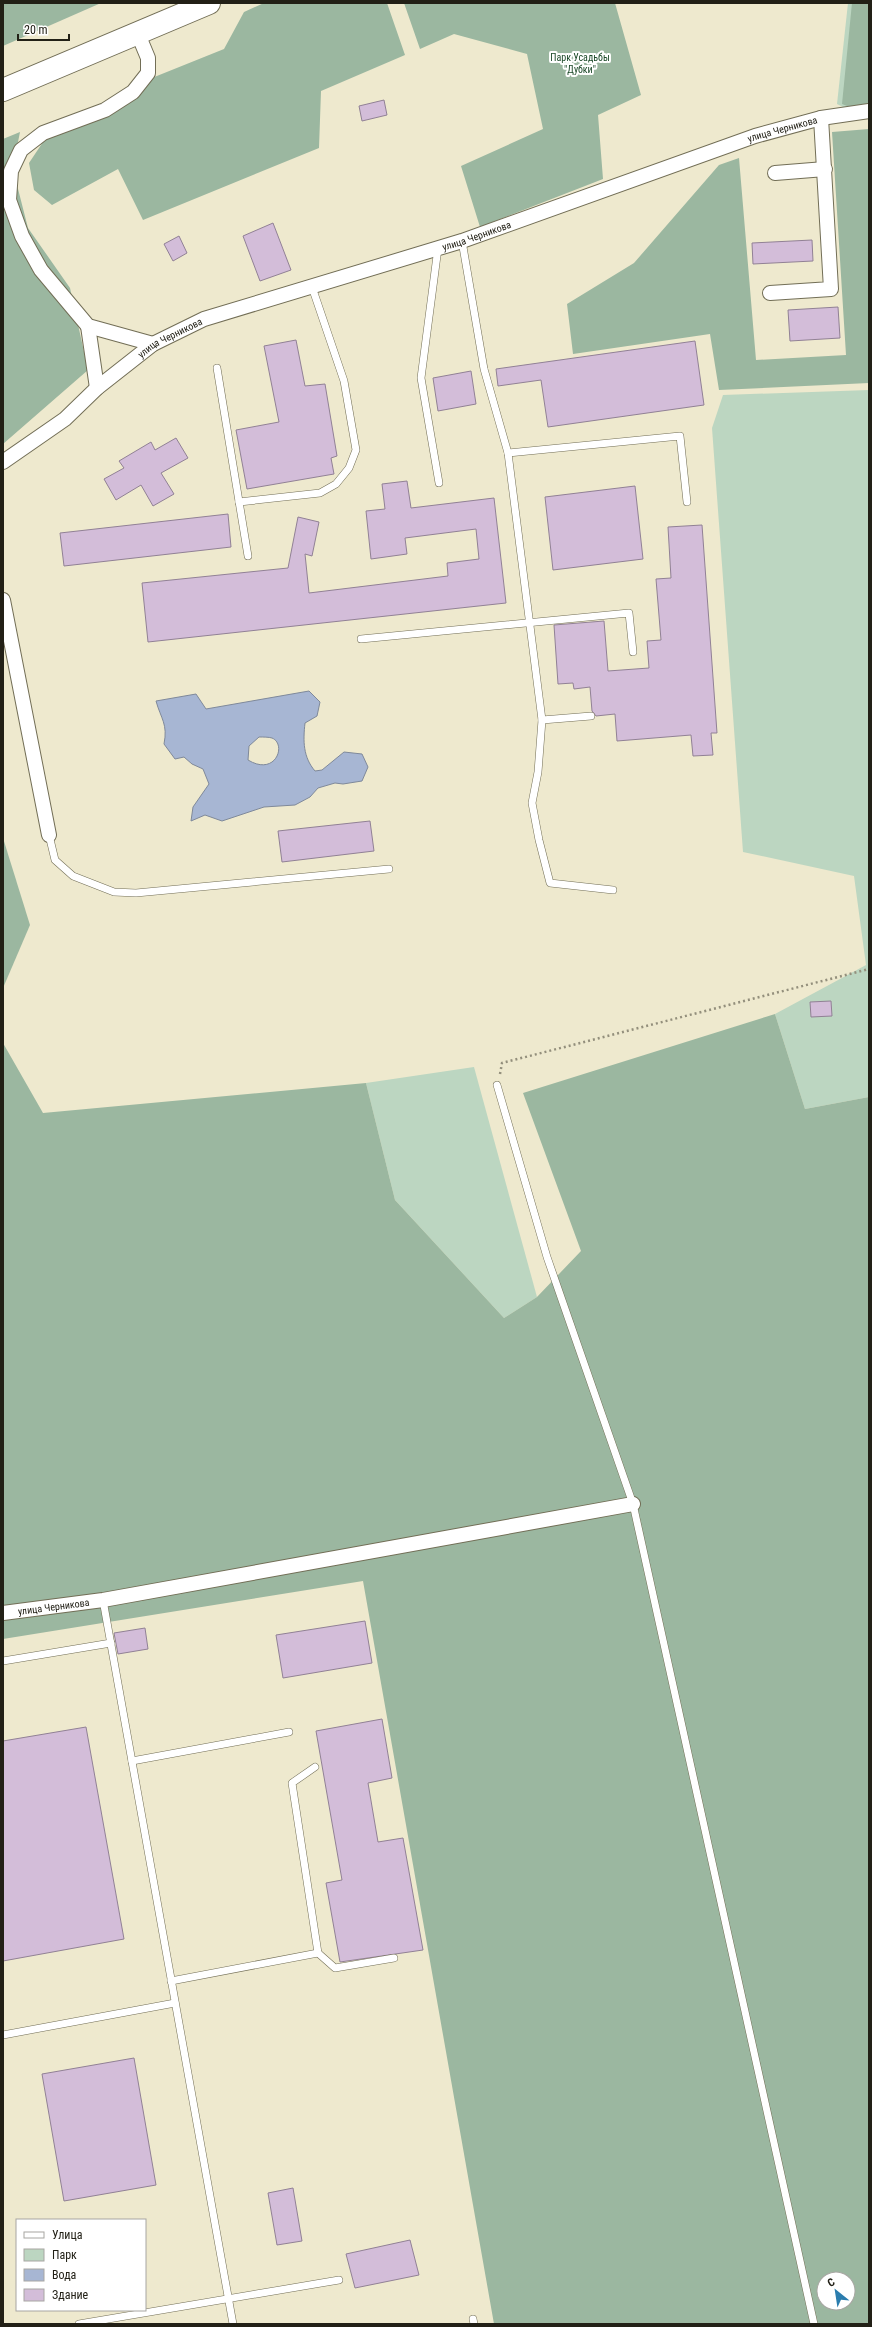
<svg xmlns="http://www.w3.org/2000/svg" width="872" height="2327" font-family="'Roboto Condensed',sans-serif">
<rect width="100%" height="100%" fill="#eee9ce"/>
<g fill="#bcd6c1">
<path d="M848 3H869L857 114 837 104Z"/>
<path d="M869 390V1097L805 1109 775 1014 866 965 854 876 743 852 712 428 723 395Z"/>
<path d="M474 1067 537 1297 504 1318 395 1200 366 1083Z"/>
</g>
<g fill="#9bb7a0" fill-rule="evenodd">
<path d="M3 3H101L3 46Z"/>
<path d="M264 3H387L405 55 321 91 319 148 143 220 118 169 52 205 34 190 29 163 45 139 108 110 122 90 224 49 244 12Z"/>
<path d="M404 3H615L641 95 598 115 603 179 480 227 461 166 543 129 527 54 454 34 420 49Z"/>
<path d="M852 3H869V108L857 110 842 104Z"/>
<path d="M869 129V383L719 390 710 334 573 354 567 304 634 263 719 165 739 158 756 360 846 355 832 132Z"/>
<path d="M20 132 16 152 17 185 28 228 70 288 88 370 3 444V139Z"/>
<path d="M3 838 30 925 3 988Z"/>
<path d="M775 1014 805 1109 869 1097V2324H494L363 1581 3 1639V1043L43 1113 366 1083 395 1200 504 1318 537 1297 581 1251 523 1093ZM824 2279H848V2303H824Z"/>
</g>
<path fill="#a7b6d3" stroke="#7f899a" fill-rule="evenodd" d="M309 691 320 702 317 716 305 723C303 741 303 757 315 771L322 770 344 752 362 754 368 767 362 781 343 784 335 783 318 788 310 797 295 805 264 807 222 821 205 815 191 821 193 807 209 784 203 769 192 764 184 757 175 759 164 744C168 724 161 719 156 701L196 694 206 709ZM259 737C263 737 269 737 272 738 287 744 276 777 248 760L249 746Z"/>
<g fill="#d3bdd9" stroke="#918195">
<path d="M384 100 387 115 362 121 359 106Z"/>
<path d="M273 223 291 270 260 281 243 236Z"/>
<path d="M179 236 187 253 173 261 164 244Z"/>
<path d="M812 240 813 261 753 264 752 243Z"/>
<path d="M838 307 840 338 790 341 788 310Z"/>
<path d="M296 340 305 386 325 384 337 456 331 458 334 474 247 489 236 430 279 422 264 346Z"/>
<path d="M695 341 704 405 548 427 541 380 498 386 496 369Z"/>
<path d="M471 371 476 404 438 411 433 378Z"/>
<path d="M176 438 188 458 161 473 174 494 153 506 141 485 116 500 104 479 124 468 119 461 151 442 155 450Z"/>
<path d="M407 481 411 508 494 498 506 603 148 642 142 583 288 568 298 517 319 522 312 556 305 554 309 593 448 576 447 563 479 559 476 529 405 538 407 554 371 559 366 511 385 509 382 484Z"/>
<path d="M635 486 643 559 553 570 545 497Z"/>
<path d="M228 514 231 547 64 566 60 533Z"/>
<path d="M702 525 717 733H711L713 755 693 756 691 735 617 741 615 714 596 716 592 711 590 687 574 689 573 683 558 684 554 625 604 621 608 671 649 668 647 641 661 640 656 579 671 578 668 527Z"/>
<path d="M370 821 374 851 282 862 278 831Z"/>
<path d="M831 1001 832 1016 811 1017 810 1002Z"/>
<path d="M365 1621 372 1663 283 1678 276 1635Z"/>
<path d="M145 1628 148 1649 118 1654 114 1633Z"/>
<path d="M382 1719 392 1778 368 1783 378 1842 403 1838 423 1950 340 1962 326 1883 342 1880 316 1731Z"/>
<path d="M86 1727 124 1939 3 1961V1741Z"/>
<path d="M134 2058 156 2185 64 2201 42 2074Z"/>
<path d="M293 2188 302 2241 277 2245 268 2193Z"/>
<path d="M410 2240 419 2275 355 2288 346 2254Z"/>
</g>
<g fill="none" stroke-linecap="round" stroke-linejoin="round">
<g stroke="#726e56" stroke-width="8">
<g id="lane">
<path d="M462 241 484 369 508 453 542 720 538 772 532 803 539 840 550 883 613 890"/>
<path d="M438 248 421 378 439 483"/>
<path d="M217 368 248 556"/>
<path d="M508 453 680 436 687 502"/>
<path d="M239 502 320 493 336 484 349 468 356 450 344 381 312 287"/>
<path d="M361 639 629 613 633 652"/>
<path d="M542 720 591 716"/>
<path d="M49 835 55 860 73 876 114 892 136 893 389 869"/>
<path d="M497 1085 547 1257 633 1504 814 2324"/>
<path d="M103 1600 233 2324"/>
<path d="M3 1661 111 1643"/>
<path d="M132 1761 289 1732"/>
<path d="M318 1953 335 1968 394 1958"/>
<path d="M171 1981 318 1953 292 1783 315 1767"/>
<path d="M3 2035 175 2003"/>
<path d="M473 2319 474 2324"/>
<path d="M79 2324 339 2280"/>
</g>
</g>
<g stroke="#726e56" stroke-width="16">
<g id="street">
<path d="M138 34 148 58V73L133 92 105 110 43 133 21 150 11 171 9 200 22 236 41 270 88 326 153 344"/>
<path d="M775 173 825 169"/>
<path d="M770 293 831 289 821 118"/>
<path d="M88 326 97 388"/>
<path id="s1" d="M3 462 65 419 97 388 153 344 204 319 462 241 755 136 821 118 869 111"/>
<path d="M3 600 49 835"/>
<path id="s2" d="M3 1613 103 1600 633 1504"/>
</g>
</g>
<g stroke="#726e56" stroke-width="24">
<path id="primary" d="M3 90 209 3"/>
</g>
<path stroke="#938f7c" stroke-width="2.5" stroke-dasharray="2 3" stroke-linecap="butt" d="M500 1074 502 1063 869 969"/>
<use href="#lane" stroke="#fff" stroke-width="7"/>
<use href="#street" stroke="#fff" stroke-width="14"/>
<use href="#primary" stroke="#fff" stroke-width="22"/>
</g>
<g text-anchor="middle" stroke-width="4" stroke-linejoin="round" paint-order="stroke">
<g font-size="10" fill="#194726" stroke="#fff">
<text x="580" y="61">Парк Усадьбы<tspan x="580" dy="12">"Дубки"</tspan></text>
</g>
<g font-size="10" fill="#222016" stroke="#fff">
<text dy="4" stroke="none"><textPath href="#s1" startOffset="857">улица Черникова</textPath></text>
<text dy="4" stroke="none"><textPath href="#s1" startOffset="533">улица Черникова</textPath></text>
<text dy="4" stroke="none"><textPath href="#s1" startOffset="209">улица Черникова</textPath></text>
<text dy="4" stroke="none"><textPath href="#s2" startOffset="51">улица Черникова</textPath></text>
</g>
</g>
<rect width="872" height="2327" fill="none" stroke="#222016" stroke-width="8"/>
<rect x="16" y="2219" width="130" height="92" fill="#ffffff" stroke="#a7a6a2"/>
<rect x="24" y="2232" width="20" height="6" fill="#ffffff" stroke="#a7a6a2"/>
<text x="52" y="2239" font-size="12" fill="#222016">Улица</text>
<rect x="24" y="2249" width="20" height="12" fill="#bcd6c1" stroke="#a7a6a2"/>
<text x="52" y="2259" font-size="12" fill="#222016">Парк</text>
<rect x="24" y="2269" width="20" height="12" fill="#a7b6d3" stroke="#a7a6a2"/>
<text x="52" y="2279" font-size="12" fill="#222016">Вода</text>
<rect x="24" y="2289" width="20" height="12" fill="#d3bdd9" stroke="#a7a6a2"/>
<text x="52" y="2299" font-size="12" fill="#222016">Здание</text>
<g transform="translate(836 2291) rotate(330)"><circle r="19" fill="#ffffff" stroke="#a7a6a2"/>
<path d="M0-3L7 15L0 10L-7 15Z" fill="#2b7dae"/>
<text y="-6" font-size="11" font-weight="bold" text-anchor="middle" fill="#222016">С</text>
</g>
<path d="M18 34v6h51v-6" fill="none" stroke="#222016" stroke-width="2"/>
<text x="24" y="34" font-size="12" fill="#222016" stroke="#ffffff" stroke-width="3" paint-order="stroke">20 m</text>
</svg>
